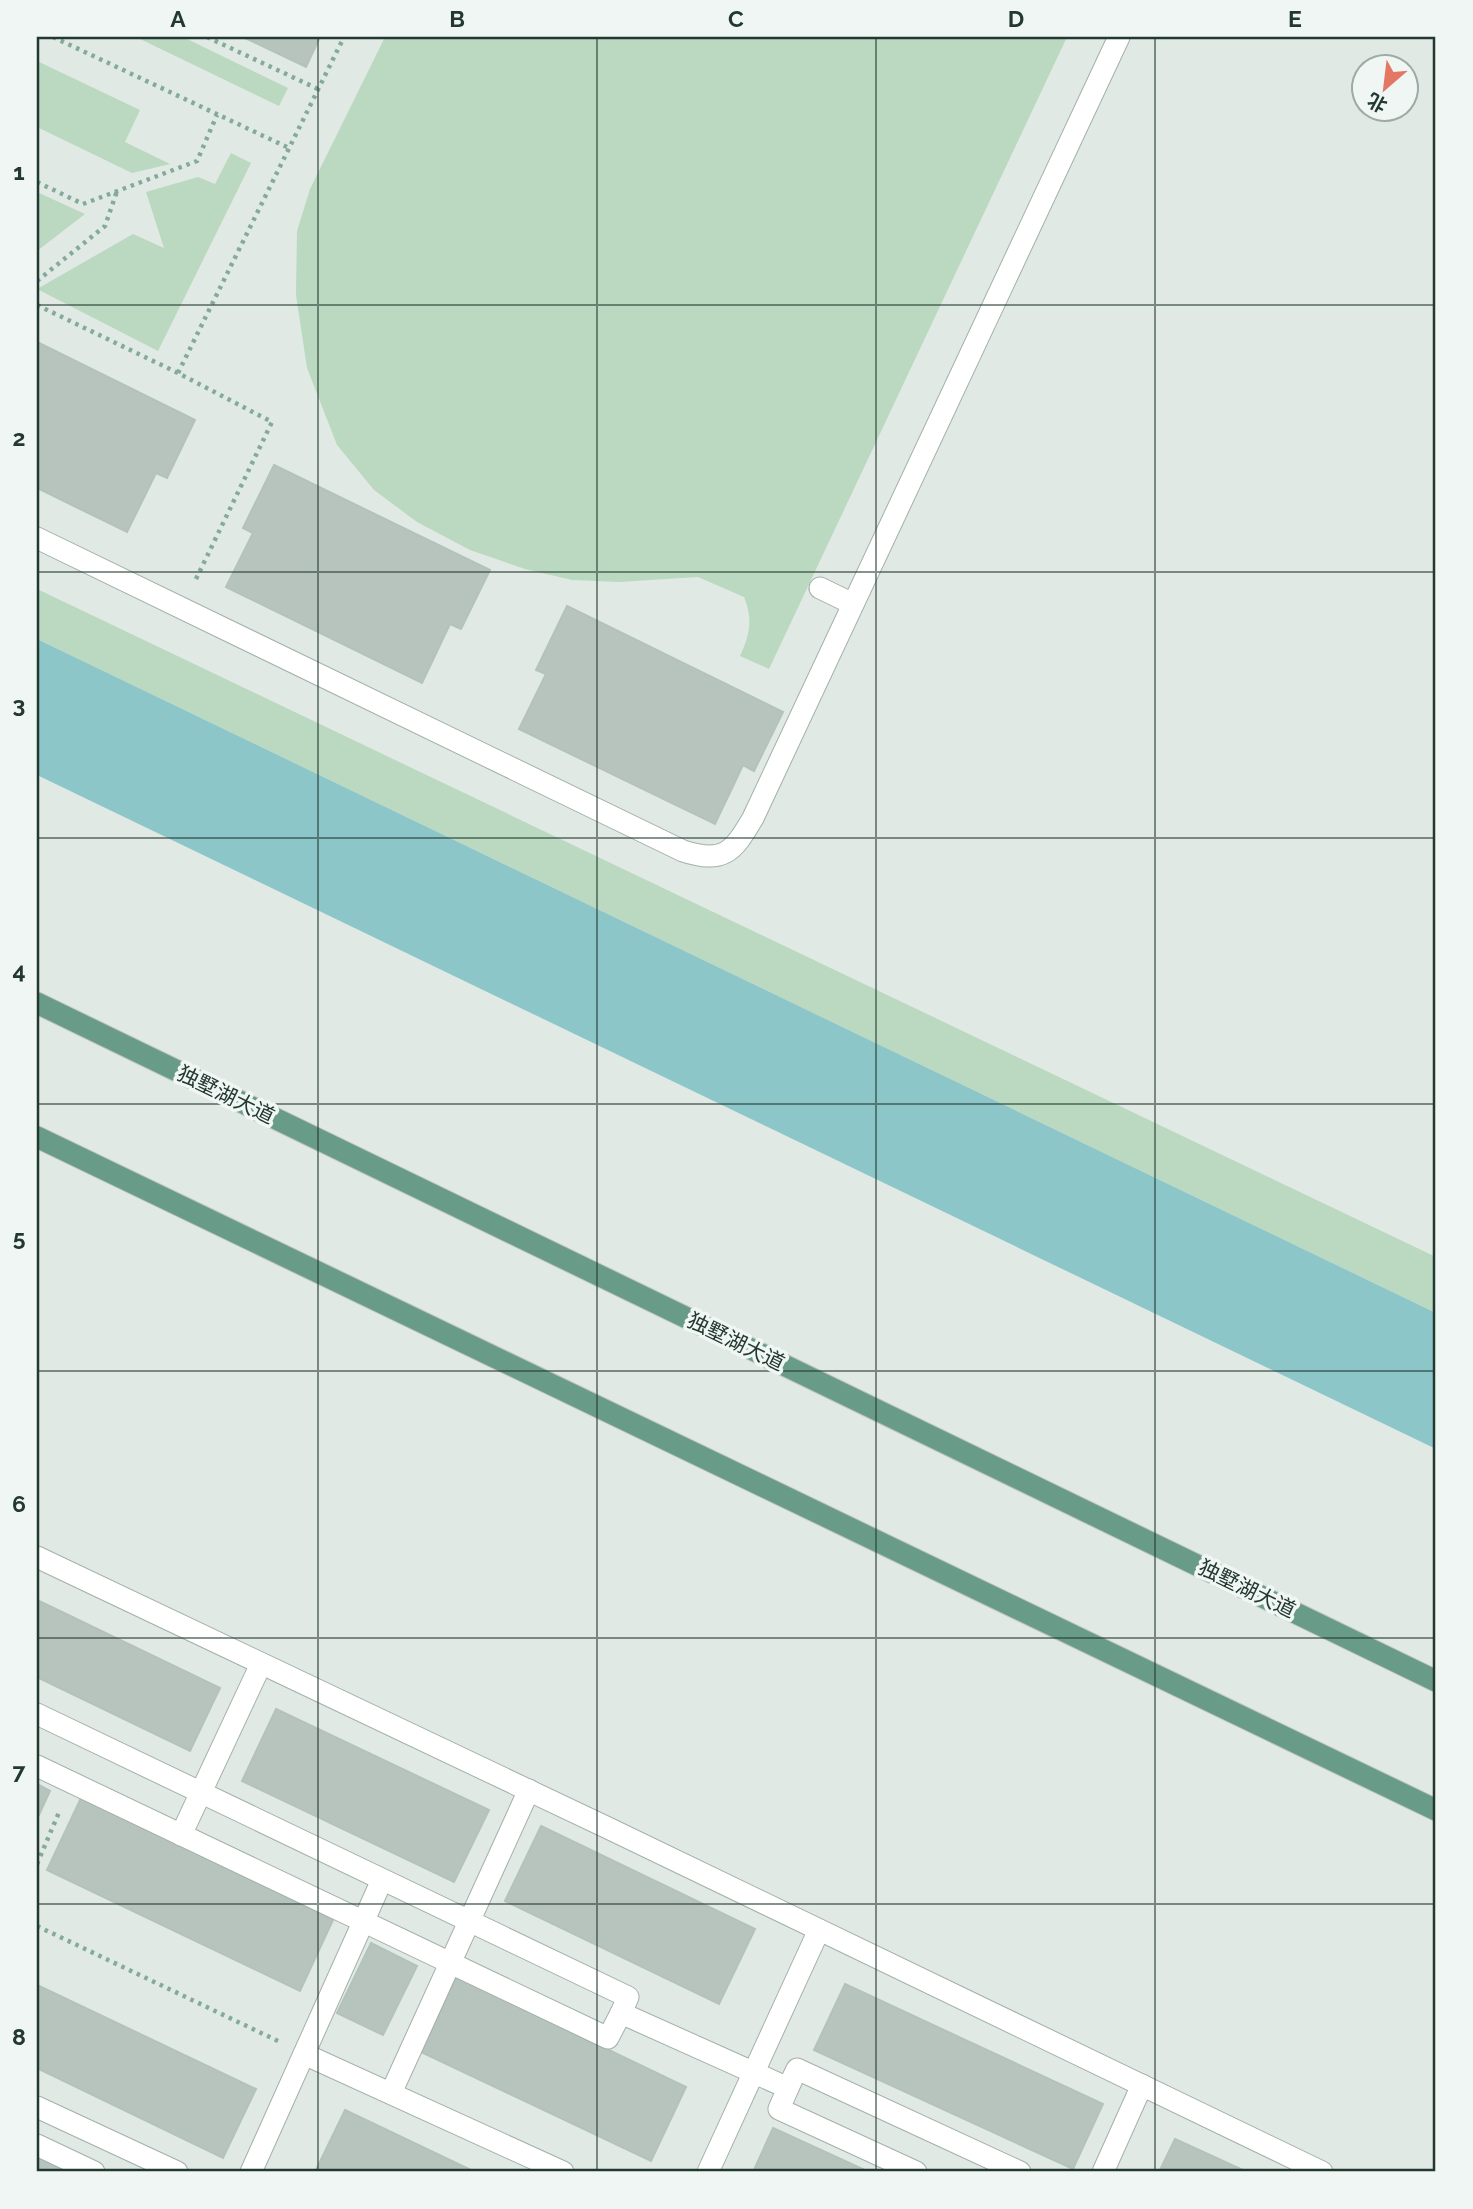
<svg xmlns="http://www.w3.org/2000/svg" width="1473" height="2209" font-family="Raleway,'Noto Sans SC',sans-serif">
<rect width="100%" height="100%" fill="#e0e9e4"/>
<g fill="#bbd9c0">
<path d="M136 37H183L288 88 279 106Z"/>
<path d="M385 37H1067L769 669 740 656C750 634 753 619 744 597L698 577 619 582 572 580 525 569 470 550 417 522 374 490 337 445 307 368 296 295 297 231 310 189Z"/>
<path d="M37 61 140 110 125 142 170 164 132 173 37 127Z"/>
<path d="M231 153 251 163 158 351 37 289 133 234 164 248 146 192 198 177 215 184Z"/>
<path d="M37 192 85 214 37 251Z"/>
<path d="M37 589 1436 1257V1313L37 639Z"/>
</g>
<path fill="#8dc6c9" d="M37 639 1436 1313V1449L37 775Z"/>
<g fill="#b6c4bd" stroke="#b3c2bb" stroke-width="2">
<path d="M243 37H320L306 67Z"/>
<path d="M37 342 195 420 167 478 156 473 127 532 37 488Z"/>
<path d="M274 465 490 570 461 629 450 624 422 683 226 587 253 533 243 528Z"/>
<path d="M567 606 783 712 754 771 743 765 715 824 519 729 546 674 536 670Z"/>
<path d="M37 1600 220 1688 190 1751 37 1677Z"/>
<path d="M276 1709 489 1810 454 1882 242 1781Z"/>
<path d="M37 1784 50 1791 37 1819Z"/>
<path d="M81 1798 333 1920 300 1991 47 1870Z"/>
<path d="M541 1826 755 1929 719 2004 505 1901Z"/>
<path d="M371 1943 417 1966 383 2035 337 2013Z"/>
<path d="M457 1977 686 2087 651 2161 421 2052Z"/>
<path d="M845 1984 1103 2104 1073 2169 814 2050Z"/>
<path d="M37 1985 256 2089 223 2158 37 2068Z"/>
<path d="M345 2110 475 2172H315Z"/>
<path d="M773 2128 869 2172H753Z"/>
<path d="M1175 2139 1247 2172H1159Z"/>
<path d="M37 2156 70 2172H37Z"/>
</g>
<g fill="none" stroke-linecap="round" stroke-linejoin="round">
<g stroke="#a4b0aa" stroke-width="23">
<g id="lane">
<path d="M37 538 683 851C724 864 733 852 753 818L1119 37"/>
<path d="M820 588 853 604"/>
<path d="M37 1714 628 1997 621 2013"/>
<path d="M37 1766 608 2038 621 2013 788 2088 779 2109 916 2172"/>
<path d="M181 1835 261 1664"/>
<path d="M304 2054 563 2172"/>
<path d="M788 2088 797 2069 1020 2172"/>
<path d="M391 2093 529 1790"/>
<path d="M37 2107 177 2172"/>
<path d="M37 2145 94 2172"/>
<path d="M251 2172 382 1880"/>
<path d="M708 2172 819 1930"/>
<path d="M1103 2172 1142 2085"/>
</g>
</g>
<g stroke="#a4b0aa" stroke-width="23">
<path id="street" d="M37 1557 608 1828 1322 2172"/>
</g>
<g stroke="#bdc3c1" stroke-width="23">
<g id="primary">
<path d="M37 1003 1436 1681"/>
<path d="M37 1137 1436 1810"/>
</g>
</g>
<g stroke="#84aa9a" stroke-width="4.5" stroke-dasharray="3.5 5" stroke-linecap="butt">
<path d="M53 37 289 148"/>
<path d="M207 37 318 89"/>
<path d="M37 182 83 204 197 161 217 115"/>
<path d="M37 281 105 226 117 191"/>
<path d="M37 305 178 373"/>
<path d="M196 579 272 422 178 373 344 37"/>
<path d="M37 1864 60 1810"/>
<path d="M37 1926 278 2041"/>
</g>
<use href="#lane" stroke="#fff" stroke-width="21"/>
<use href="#street" stroke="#fff" stroke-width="21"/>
<use href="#primary" stroke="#699b89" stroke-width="21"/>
</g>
<path fill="none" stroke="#233830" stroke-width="2" stroke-opacity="0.55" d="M318 37V2172M597 37V2172M876 37V2172M1155 37V2172M37 305H1436M37 572H1436M37 838H1436M37 1104H1436M37 1371H1436M37 1638H1436M37 1904H1436"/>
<g text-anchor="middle" stroke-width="7" stroke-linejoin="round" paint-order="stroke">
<g font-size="21" fill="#233830" stroke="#f0f6f3">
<text transform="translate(226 1095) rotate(26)" y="7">独墅湖大道</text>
<text transform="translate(736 1342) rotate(26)" y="7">独墅湖大道</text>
<text transform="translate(1247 1589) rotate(26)" y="7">独墅湖大道</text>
</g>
</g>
<rect width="1473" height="2209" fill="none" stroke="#f0f6f3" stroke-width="77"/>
<g transform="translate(1385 88) rotate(208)"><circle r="33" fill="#f0f6f3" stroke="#9eaaa5" stroke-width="2"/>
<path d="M0-5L12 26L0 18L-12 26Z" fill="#e47764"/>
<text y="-10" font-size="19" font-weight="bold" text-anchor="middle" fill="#233830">北</text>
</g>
<rect x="38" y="38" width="1396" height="2132" fill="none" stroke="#233830" stroke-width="2.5"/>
<g font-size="23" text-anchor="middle" font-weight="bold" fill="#233830">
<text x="178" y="27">A</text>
<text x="457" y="27">B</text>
<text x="736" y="27">C</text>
<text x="1016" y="27">D</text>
<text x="1295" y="27">E</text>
<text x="19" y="180">1</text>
<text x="19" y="446">2</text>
<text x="19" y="713">3</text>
<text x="19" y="979">4</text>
<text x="19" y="1246">5</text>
<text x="19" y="1512">6</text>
<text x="19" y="1779">7</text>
<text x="19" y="2045">8</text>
</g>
</svg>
